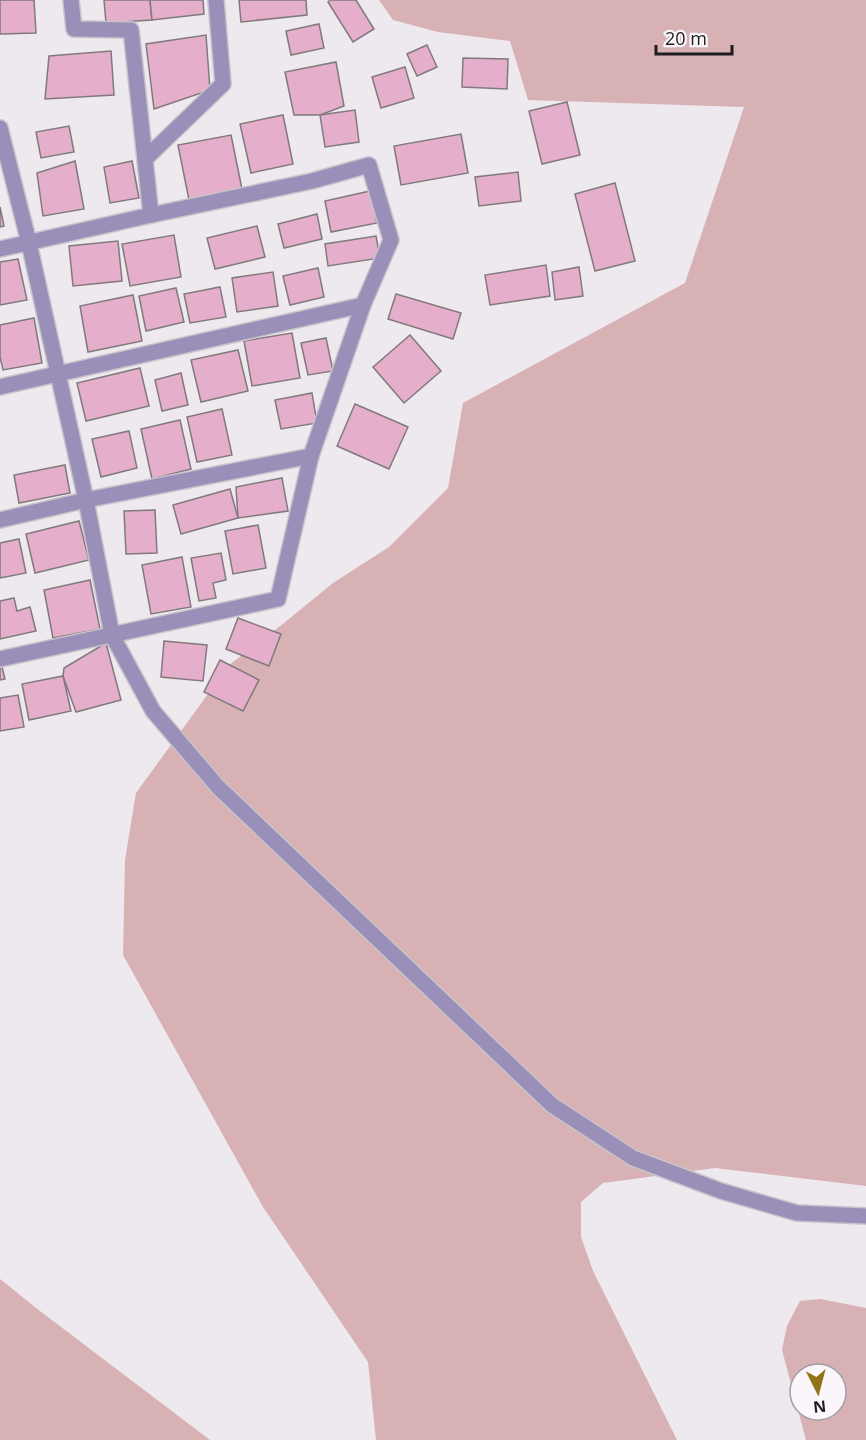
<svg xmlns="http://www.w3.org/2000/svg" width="866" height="1440" font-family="'Open Sans',sans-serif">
<rect width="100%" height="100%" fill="#eee8ef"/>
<g fill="#d7b1b4" fill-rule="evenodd">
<path d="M379 0H866V1186L715 1168 603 1183 581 1202V1237L593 1271 677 1440H376L368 1362 263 1207 123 955 125 860 136 793 229 665 284 623 333 583 389 547 448 488 463 403 685 283 744 107 528 100 510 41 438 32 393 20Z"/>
<path d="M0 1279 36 1308 210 1440H0Z"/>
<path d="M820 1299 866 1308V1440H806L782 1350 787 1326 800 1301ZM800 1374H836V1410H800Z"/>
</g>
<g fill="#e5aeca" stroke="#817a7d" stroke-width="1.5">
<path d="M0 0H34L36 33 0 34Z"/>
<path d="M104 0H150L152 20 106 23Z"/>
<path d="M150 0H203L204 14 152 20Z"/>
<path d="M239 0H306L307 15 241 22Z"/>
<path d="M330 0H356L374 29 353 42 328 2Z"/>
<path d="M319 24 324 48 291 55 286 31Z"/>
<path d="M206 35 210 90 154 109 146 44Z"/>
<path d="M427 45 437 67 417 76 407 54Z"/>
<path d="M111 51 114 95 45 99 49 56Z"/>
<path d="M463 58 508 59 507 89 462 87Z"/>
<path d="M336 62 344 106 320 115H294L285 72Z"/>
<path d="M405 67 414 98 381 108 372 77Z"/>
<path d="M567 102 580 155 542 164 529 111Z"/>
<path d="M355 110 359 142 325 147 320 115Z"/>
<path d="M283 115 293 164 251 173 240 124Z"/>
<path d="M69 126 74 152 41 158 36 132Z"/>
<path d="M461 134 468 173 401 185 394 146Z"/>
<path d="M231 135 242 189 189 200 178 145Z"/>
<path d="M75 161 84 209 43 216 37 173Z"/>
<path d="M132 161 139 198 110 203 104 167Z"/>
<path d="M518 172 521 201 479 206 475 177Z"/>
<path d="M615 183 635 261 595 271 575 194Z"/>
<path d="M370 191 377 223 331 232 325 201Z"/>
<path d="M0 207 4 226 0 227Z"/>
<path d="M317 214 322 239 284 248 278 224Z"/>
<path d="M257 226 265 257 215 269 207 238Z"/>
<path d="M174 235 181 277 130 286 122 244Z"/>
<path d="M376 236 380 258 328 266 325 244Z"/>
<path d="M118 241 122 281 73 286 69 246Z"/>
<path d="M18 259 27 300 0 305V262Z"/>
<path d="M546 265 550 296 490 305 485 275Z"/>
<path d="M579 267 583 296 555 300 552 272Z"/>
<path d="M318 268 324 297 290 305 283 276Z"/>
<path d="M273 272 278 306 237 312 232 278Z"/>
<path d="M220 287 226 317 190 323 184 294Z"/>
<path d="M176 288 184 322 146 331 139 296Z"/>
<path d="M396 294 461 313 453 339 388 319Z"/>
<path d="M133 295 142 341 88 352 80 306Z"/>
<path d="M34 318 42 363 3 370 0 357V325Z"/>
<path d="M292 333 300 378 252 386 244 341Z"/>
<path d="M410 335 441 371 404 403 373 367Z"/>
<path d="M326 338 333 371 308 375 301 343Z"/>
<path d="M238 350 248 391 201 402 191 360Z"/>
<path d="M140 368 149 406 86 421 77 383Z"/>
<path d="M181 373 188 405 162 411 155 380Z"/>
<path d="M312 393 317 423 281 429 275 400Z"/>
<path d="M355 404 408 427 389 469 337 446Z"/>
<path d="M222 409 232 455 197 462 187 417Z"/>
<path d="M180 420 191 469 152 479 141 429Z"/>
<path d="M129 431 137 468 101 477 92 439Z"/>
<path d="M65 465 70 493 19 503 14 475Z"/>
<path d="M282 478 288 511 238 518 236 487Z"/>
<path d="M230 489 238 518 181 534 173 505Z"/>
<path d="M155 510 157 553 126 554 124 511Z"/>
<path d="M79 521 89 560 35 573 26 534Z"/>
<path d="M258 525 266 568 233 574 225 531Z"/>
<path d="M19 539 26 573 0 578V543Z"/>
<path d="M221 553 226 580 213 583 216 598 199 601 191 558Z"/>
<path d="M182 557 191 607 151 614 142 565Z"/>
<path d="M90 580 100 629 53 638 44 590Z"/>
<path d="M14 598 17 611 30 607 36 631 0 639V601Z"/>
<path d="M238 618 281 634 269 666 226 649Z"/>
<path d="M164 641 207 645 203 681 161 677Z"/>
<path d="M106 643 121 700 76 712 63 676 64 668Z"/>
<path d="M0 659 5 679 0 680Z"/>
<path d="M220 660 259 680 243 711 204 692Z"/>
<path d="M63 676 71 711 29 720 22 684Z"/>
<path d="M18 695 24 727 0 731V698Z"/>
</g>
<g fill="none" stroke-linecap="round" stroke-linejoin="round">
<g stroke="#c9c3ca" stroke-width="18">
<g id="minor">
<path d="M71 0 74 29 131 30 151 215"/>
<path d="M0 128 29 243 86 500 112 635 153 711 218 787 552 1105 633 1158 721 1191 797 1213 866 1216"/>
<path d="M145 159 223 84 216 0"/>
<path d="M0 249 151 215 312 181 369 165 391 240 363 305 311 456 278 599 0 659"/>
<path d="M0 387 363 305"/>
<path d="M0 520 86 500 311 456"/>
</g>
</g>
<use href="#minor" stroke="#998fb8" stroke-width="15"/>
</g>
<g transform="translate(818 1392) rotate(174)"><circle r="28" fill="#fbf5fc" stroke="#a39fa4" stroke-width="1.5"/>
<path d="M0-4.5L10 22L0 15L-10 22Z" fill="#917318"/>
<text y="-9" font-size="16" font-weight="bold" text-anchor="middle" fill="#1f1d20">N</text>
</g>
<path d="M656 45v9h76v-9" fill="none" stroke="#1f1d20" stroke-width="3"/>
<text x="665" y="45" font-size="18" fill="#1f1d20" stroke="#fbf5fc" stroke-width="4.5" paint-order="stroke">20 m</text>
</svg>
